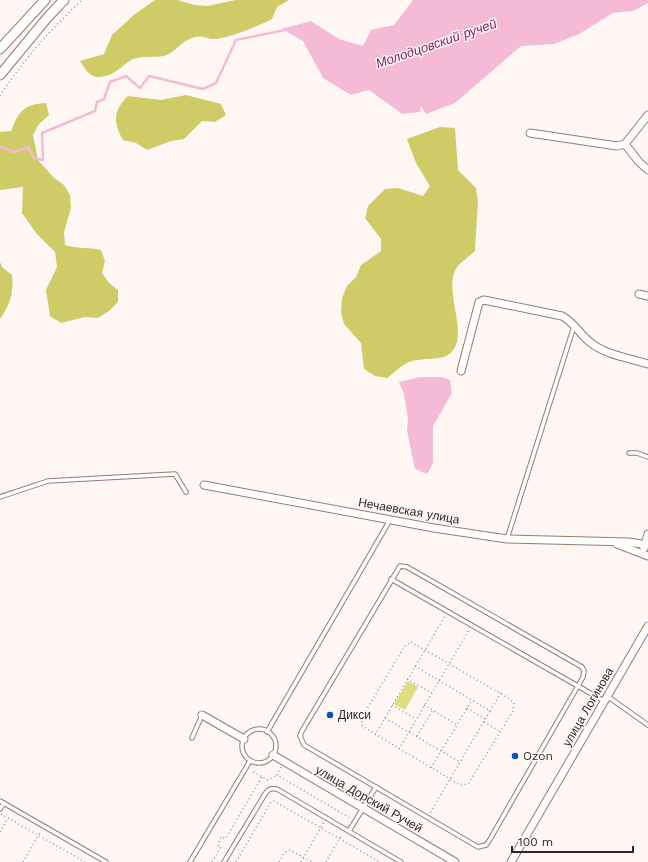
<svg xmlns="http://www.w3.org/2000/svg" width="648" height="862" font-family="'Work Sans',sans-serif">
<rect width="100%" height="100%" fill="#fef7f3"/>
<path fill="#dedc81" d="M408 681 418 687 405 710 394 704Z"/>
<g fill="#cfcc68">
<path d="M155 0H177L195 5 207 6 236 0H289L277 7 272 19C258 26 230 38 215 39 205 40 205 34 192 38 181 41 175 53 164 56 153 58 141 55 131 60 120 67 114 76 100 77 90 78 84 68 80 61L104 54 112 35 135 14Z"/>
<path d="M186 95 221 104 226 115 215 122 202 121 184 139 171 141 147 150 136 143 123 140C113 122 113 111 128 96L161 100Z"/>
<path d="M46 103 49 115 39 124 33 135 38 160 54 178 64 185 70 195 71 208 64 232 65 245C77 249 89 247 101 250L105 261 102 273 109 283 118 290V302L109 311 98 318 85 317 61 323 50 316 46 290 57 267 55 252 36 233 22 213 23 187 0 190V132L11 131C19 111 24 104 46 103Z"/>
<path d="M440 127 455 128 458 170 476 188 478 201 475 251C470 256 462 261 457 267 441 291 473 338 448 355 441 360 420 358 409 362 402 365 394 373 387 378L375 376 364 369 361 343 344 324 341 312 342 298 347 286 356 277 361 265 381 251V239L365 218 368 206 385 189 398 188 423 196 430 186 416 163 407 139Z"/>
<path d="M0 262 2 267 12 275C14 292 10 305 0 319Z"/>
</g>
<g fill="#f5bbd6">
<path d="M413 0H648V3L633 11 613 13 579 34 554 44 521 46 455 103 426 114 421 106 420 112 402 114 369 90 351 95 323 78 303 41 282 29 311 21 339 39 363 46 371 30 394 25Z"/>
<path d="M420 377H442L450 380 452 393 433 426V463L427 474 415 469 407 431 408 419 404 394 399 382Z"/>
</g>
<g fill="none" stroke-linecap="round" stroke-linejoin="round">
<path stroke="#f5bbd6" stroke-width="2.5" d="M0 147 14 152 28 147 34 158 43 160 42 133 95 111 97 102 104 99 110 82 126 76 140 88 149 76 203 89 216 83 236 40 285 30"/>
<g stroke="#997b6b" stroke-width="5.5">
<g id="lane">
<path d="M629 453H637L648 457"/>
<path d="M0 497 48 481 175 474 186 492"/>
<path d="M507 539 574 326"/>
<path d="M400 566 407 567 582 667 584 671 583 677 489 841 486 845 478 847 304 745 300 736 302 731Z"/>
<path d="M391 579 604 701"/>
<path d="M607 696 648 725"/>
<circle cx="259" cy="746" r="17"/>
<path d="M267 732 390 520"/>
<path d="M192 738 202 715"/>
<path d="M0 801 106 862"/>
<path d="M0 809 4 803"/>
<path d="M349 831 376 787"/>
<path d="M190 862 250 761"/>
<path d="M224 862 265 794C268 789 271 788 277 789L401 862"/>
</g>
</g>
<g stroke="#997b6b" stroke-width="9">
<g id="street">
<path d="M530 133 617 146 625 144 648 115"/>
<path d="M625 144 639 162 648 170"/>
<path d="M639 294 648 296"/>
<path d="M461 371 479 302 484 300 562 316C575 323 580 335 591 343 606 355 630 358 648 364"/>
<path d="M204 485 434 528 507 539 629 542 648 545"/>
<path d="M617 544 648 556"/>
<path d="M644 548 648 534"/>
<path d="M202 715 244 739"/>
<path d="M273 755 455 862"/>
<path d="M511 862 648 626"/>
</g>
</g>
<g stroke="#997b6b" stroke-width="11">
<g id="secondary">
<path d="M0 49 45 0"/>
<path d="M0 75 47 18 64 0"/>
</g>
</g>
<g stroke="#9d938e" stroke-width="1.5" stroke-dasharray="1 3" stroke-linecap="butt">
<path d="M0 96C23 60 51 29 82 0"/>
<path d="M411 642 510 699 514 703 513 711 468 784 460 785 362 726V717L404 647Z"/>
<path d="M415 666 490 711 430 813"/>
<path d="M407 679 432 693"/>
<path d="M392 705 416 719"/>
<path d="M424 705 457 725"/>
<path d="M467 708 485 719"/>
<path d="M490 711 501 693"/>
<path d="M385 718 460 762"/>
<path d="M484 722 501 732"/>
<path d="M375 735 445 616"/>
<path d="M417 736 433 710"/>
<path d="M399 749 469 630"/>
<path d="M281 767 277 775 350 818"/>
<path d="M431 768 472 700"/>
<path d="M253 772 268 780 277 775"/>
<path d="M1 814 85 862"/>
<path d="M0 832 8 818"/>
<path d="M23 862 41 831"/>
<path d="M212 862 221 847 218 845 221 837 226 838 262 777"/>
<path d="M236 862 271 802 274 801 380 862"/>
<path d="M279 862 284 853 290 850 312 862"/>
<path d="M301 862 324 822"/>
<path d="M326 862 342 834"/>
</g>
<use href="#lane" stroke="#fff" stroke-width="3.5"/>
<use href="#street" stroke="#fff" stroke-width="7"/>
<use href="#secondary" stroke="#fff" stroke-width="9"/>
</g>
<g fill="#0c4db8" stroke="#fef7f3" stroke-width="1.5">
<circle cx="330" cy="715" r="4"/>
<circle cx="515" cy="756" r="4"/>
</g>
<g text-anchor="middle" stroke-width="3" stroke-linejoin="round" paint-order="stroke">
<g font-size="12" fill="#322620" stroke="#fef7f3">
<text transform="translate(409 511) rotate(10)" y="4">Нечаевская улица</text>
<text transform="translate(588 707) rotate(-60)" y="4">улица Логинова</text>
<text transform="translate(369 799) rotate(30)" y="4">улица Дорский Ручей</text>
</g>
<g font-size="12" fill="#322620" stroke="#fef7f3" text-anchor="start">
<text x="338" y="719">Дикси</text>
<text x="523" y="760">Ozon</text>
</g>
<g font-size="13" font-style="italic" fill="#891f5e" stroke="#fef7f3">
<text transform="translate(436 43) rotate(-19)" y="5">Молодцовский ручей</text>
</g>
</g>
<path d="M512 846v6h121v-6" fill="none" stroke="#322620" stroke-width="2"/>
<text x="518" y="846" font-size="12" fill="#322620" stroke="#fef7f3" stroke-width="3" paint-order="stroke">100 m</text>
</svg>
